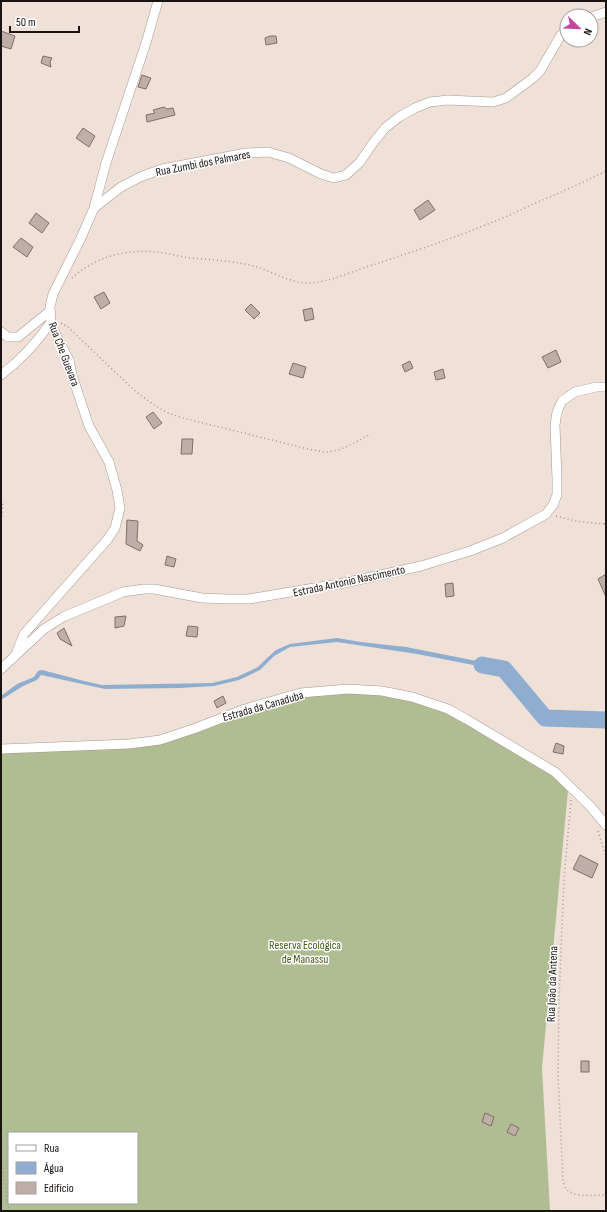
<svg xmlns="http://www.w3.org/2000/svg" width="607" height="1212" font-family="'Sofia Sans Condensed',sans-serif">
<rect width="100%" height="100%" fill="#f0e1d8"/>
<path fill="#b0bd92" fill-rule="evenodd" d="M339 693H383L447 711 507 746 552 776 568 790 542 1068 550 1211H1V751L126 747 257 707 303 695ZM9 1133H137V1203H9Z"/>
<path fill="#8fadcf" d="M337 638 361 642 406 647 507 667 504 671 417 654 337 642 290 647 274 656 260 670 239 680 214 686 180 688 105 689 41 675 37 680 23 686 1 700V696L17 684 34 677 38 671 42 670 84 681 102 685 212 683 237 677 258 667 266 659 276 650 290 644Z"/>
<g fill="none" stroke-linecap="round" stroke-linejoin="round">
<path stroke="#8fadcf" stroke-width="17" d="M482 665 504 669 545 718 606 720"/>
</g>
<g fill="#bfaea8" stroke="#7e6f68">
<path d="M1 31 15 36 11 49 1 46Z"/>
<path d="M270 36H276L277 43 266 45 265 38Z"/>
<path d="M43 56 52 58 50 62 51 67 41 63Z"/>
<path d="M142 75 151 78 146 89 138 87Z"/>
<path d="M164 107 167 109 173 108 175 115 147 122 146 115 155 113 153 110Z"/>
<path d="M83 128 95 136 89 147 76 138Z"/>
<path d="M428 200 435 210 420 220 414 210Z"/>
<path d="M36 213 49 223 42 233 29 223Z"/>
<path d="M21 238 33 247 27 257 13 247Z"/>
<path d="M104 292 110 303 101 309 94 297Z"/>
<path d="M251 304 260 313 254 319 245 310Z"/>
<path d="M312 308 314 319 305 321 303 310Z"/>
<path d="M556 350 561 362 548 368 542 357Z"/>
<path d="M410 361 413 368 405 372 402 365Z"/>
<path d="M293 363 306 367 303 378 289 374Z"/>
<path d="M443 369 445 378 436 380 434 372Z"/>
<path d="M153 412 162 423 154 429 146 417Z"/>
<path d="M182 439H193L192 454H181Z"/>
<path d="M127 520 138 521 137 541 143 545 140 551 126 544Z"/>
<path d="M167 556 176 559 174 567 165 565Z"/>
<path d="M606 574V597L598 579Z"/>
<path d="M453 583 454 596 446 597 445 584Z"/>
<path d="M126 616 124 626 115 628V617Z"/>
<path d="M188 626 198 627 197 637 186 636Z"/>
<path d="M64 628 72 646 60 639 57 633Z"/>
<path d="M223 696 226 703 217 708 214 701Z"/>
<path d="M556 743 564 746 563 754 553 752Z"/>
<path d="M580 855 598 864 592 878 573 869Z"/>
<rect x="581" y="1061" width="8" height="11"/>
<path d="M485 1113 494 1117 491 1126 482 1122Z"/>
<path d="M511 1124 519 1128 515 1136 507 1132Z"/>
</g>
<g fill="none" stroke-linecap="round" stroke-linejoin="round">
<g stroke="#a79890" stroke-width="10">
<g id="minor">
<path d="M591 17 606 12"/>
<path d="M94 208 121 187 140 177 162 169 246 153 268 152 289 158 321 174 334 178 346 175 360 162 373 143 385 128 399 117 415 108 430 102 448 100 493 102 506 98 533 78 540 71 561 35 567 31"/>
<path d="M1 332 8 337H18L50 311"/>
<path d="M1 375C22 359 36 344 51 322"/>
<path d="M16 654 24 634 107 540 115 528 120 508 117 490 109 462 89 426 72 375 69 360 57 337 51 322 50 307 53 294 80 240 94 208 106 163 146 43 158 1"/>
<path d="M1 669 44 629 63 617 123 592 144 589H154L202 598 227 599H249L344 583 421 566 470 551 503 538 546 514 553 505 557 495V479L555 425 557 412 562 401 575 392 596 387H606"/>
<path d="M1 749 129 744 160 740 196 728 245 709 300 693 348 689 382 691 412 697 448 709 466 719 555 772 590 806 606 825"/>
</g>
</g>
<g stroke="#a59993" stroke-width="1.5" stroke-dasharray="1 3" stroke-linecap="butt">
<path d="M72 278C95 257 125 249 156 252 168 253 180 257 192 258 214 260 236 261 257 267 273 272 293 284 309 283 331 282 355 270 376 264 415 251 454 238 493 222 509 216 524 208 540 201 562 192 584 182 606 171"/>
<path d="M61 323 68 327 135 391 154 405 168 413 183 418 308 449C314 450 319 451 324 452 341 452 355 442 369 435"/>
<path d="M1 500 3 505 1 522"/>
<path d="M556 516 575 521 604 524 606 525"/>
<path d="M604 524 606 520"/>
<path d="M571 800 564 878 559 1000 558 1074 563 1181C564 1184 565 1188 567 1190 576 1198 595 1195 606 1195"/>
<path d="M598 831 606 857"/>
<path d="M1 1156 9 1211"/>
</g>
<use href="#minor" stroke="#fff" stroke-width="9"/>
</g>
<g text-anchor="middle" stroke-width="3" stroke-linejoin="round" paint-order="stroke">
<g font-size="12" fill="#1a1411" stroke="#fff">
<text transform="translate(203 163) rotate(-11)" y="4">Rua Zumbi dos Palmares</text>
<text transform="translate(64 354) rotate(69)" y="4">Rua Che Guevara</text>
<text transform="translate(349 581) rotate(-12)" y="4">Estrada Antonio Nascimento</text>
<text transform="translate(263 706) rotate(-16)" y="4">Estrada da Canaduba</text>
<text transform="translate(552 984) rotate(-88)" y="4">Rua João da Antena</text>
</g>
<g font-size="12" fill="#4a5818" stroke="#fff">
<text x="305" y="949">Reserva Ecológica<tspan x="305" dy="14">de Manassu</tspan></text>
</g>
</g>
<rect width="607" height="1212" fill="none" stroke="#1a1411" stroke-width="4"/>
<rect x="8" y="1132" width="130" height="72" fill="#ffffff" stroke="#a3a1a0"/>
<rect x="16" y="1145" width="20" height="6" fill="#ffffff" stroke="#a3a1a0"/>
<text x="44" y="1152" font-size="12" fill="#1a1411">Rua</text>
<rect x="16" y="1162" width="20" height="12" fill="#8fadcf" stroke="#a3a1a0"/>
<text x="44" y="1172" font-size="12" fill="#1a1411">Água</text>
<rect x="16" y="1182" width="20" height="12" fill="#bfaea8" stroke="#a3a1a0"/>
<text x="44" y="1192" font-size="12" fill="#1a1411">Edifício</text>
<g transform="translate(579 28) rotate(113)"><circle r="19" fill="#ffffff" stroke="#a3a1a0"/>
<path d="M0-3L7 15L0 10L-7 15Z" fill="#c3489b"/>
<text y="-6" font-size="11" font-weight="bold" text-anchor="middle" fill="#1a1411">N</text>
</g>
<path d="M10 26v6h69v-6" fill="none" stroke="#1a1411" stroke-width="2"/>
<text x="16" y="26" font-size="12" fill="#1a1411" stroke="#ffffff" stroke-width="3" paint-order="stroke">50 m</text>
</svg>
